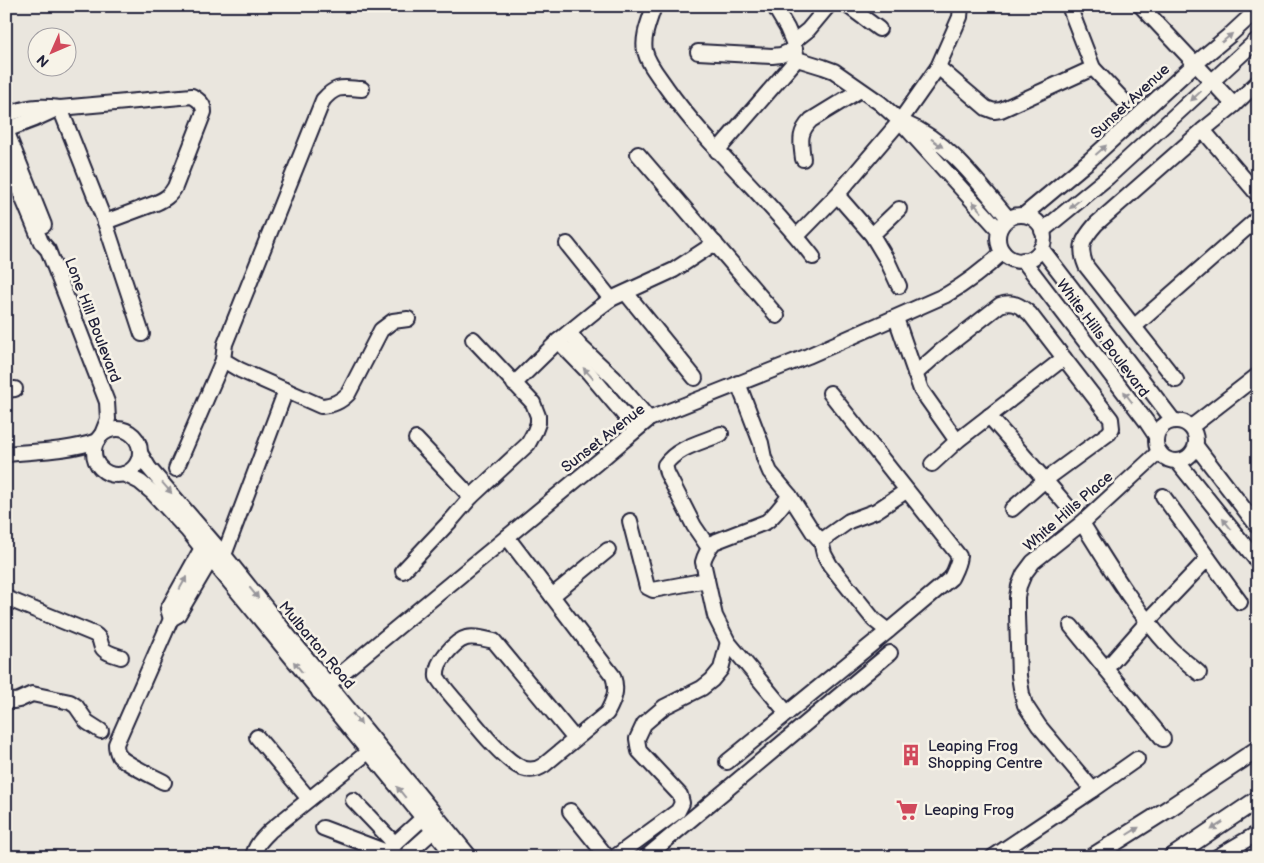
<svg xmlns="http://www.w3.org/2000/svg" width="1264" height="863" font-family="'Balsamiq Sans',sans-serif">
<rect width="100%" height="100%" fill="#eae6de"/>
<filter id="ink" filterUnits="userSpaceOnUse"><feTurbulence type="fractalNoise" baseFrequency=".02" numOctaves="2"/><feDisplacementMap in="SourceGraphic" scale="10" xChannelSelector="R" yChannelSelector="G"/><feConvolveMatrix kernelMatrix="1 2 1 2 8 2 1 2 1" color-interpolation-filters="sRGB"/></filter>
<g filter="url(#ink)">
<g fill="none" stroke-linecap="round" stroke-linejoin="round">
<g stroke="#22223b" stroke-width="18">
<g id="minor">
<path d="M654 6C650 20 642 36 645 51 648 64 658 75 666 87 709 148 767 197 813 257"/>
<path d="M774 6 787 28 793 42 797 58"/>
<path d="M848 6 879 29"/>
<path d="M1069 6 1093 68 1123 100"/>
<path d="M1141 6 1234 105"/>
<path d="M793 42 808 30 828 6"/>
<path d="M698 52 772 56 781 55 795 49"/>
<path d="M797 59 823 67 834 71 880 103 900 121 999 230"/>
<path d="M938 67 986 108 994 111 1001 110 1093 68"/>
<path d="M362 89C343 88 337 84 323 100L225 344 223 360 240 370 321 406C333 405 340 402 348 394L381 330 393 321 408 319"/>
<path d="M60 108 105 222 142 334"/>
<path d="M6 115C27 107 37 105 60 108L192 96C199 100 204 104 204 112L175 187C170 196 165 199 156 203L105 222"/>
<path d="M907 124C949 141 980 185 1008 218"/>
<path d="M6 130 44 225"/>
<path d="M6 130 35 119 59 108"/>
<path d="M1203 130 1258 195"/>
<path d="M717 151 797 59"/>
<path d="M638 154 777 316"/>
<path d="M6 158 41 242 48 250 107 402 108 419 102 434"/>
<path d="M803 159C801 142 798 133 811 120L860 90"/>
<path d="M837 195 872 235 887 260 899 286"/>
<path d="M1024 215 1091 159 1195 64 1231 34 1258 9"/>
<circle cx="1021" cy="238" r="23"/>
<path d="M1042 231 1108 177 1258 39"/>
<path d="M872 235 899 209"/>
<path d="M797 236 837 195 900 121 938 67 960 17 961 6"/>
<path d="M567 244 611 299"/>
<path d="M1041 248 1173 420"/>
<path d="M1023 260 1146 421 1156 436"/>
<path d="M626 293 695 378"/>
<path d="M896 318 921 390 957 441"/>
<path d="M1135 326 1258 218"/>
<path d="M569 332 580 346 614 378 649 419"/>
<path d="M558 341 589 373 636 429"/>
<path d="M915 374 941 351 1000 305C1012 300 1021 306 1030 314L1111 419 1112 428 1109 433 1045 480 1012 509"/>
<path d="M1176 380 1086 266C1078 246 1083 239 1096 224L1203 130 1234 105 1258 82"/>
<path d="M738 383 761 443 764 458 770 472 790 496 813 532 821 541 824 554 830 565 874 620 888 631"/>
<path d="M514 384 558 341 595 311 611 299 674 270 715 243"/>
<path d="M6 390 15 389"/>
<path d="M989 416 1045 480 1069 508"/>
<circle cx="1176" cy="441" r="20"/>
<path d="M1191 427 1258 375"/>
<circle cx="117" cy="452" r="23"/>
<path d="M416 439 471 497"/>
<path d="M1196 446 1258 527"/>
<path d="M140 453 149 468 224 555 291 639 470 857"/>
<path d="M6 454C36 451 68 451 97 441"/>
<path d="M1177 461 1258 562"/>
<path d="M932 464 957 441 1064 358"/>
<path d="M176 469 223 360"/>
<path d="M124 474 140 482 152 492 188 531 455 857"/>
<path d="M1163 496 1240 602"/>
<path d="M630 521 647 587 653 590 707 580"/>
<path d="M1082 523C1109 566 1135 610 1170 648 1179 657 1190 665 1199 673"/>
<path d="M507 537 613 676C618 690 614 700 607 713L544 765C537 770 530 771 522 768 502 759 476 725 462 708 453 698 444 688 437 677 436 668 439 662 445 655 462 634 469 635 494 641L575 739"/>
<path d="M821 541 849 521 876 511 906 491"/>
<path d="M709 548 694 526 667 473 665 465C677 447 703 442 721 434"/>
<path d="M218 560 224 555 286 390"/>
<path d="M403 571 453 518 471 497 528 444 535 431 538 423V416L533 403 473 339"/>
<path d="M552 596 608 550"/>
<path d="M6 598 94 634C102 639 99 641 102 647 105 653 115 655 121 657"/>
<path d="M171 619 168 609 202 548"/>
<path d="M1071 626 1163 739"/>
<path d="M1106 669 1148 621 1208 558"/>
<path d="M319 692 604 457 649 419 808 356 946 295C967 283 985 269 1003 252"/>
<path d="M6 700 14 701 19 700 32 694 70 702 76 706 87 722 101 731"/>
<path d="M787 713 728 642 715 616 703 562C705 554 709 548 714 542L766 522C775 516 782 504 790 496"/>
<path d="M257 737 309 799"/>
<path d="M727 762 888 631 951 578C955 570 958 565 959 556L830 393"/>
<path d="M164 782C154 777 126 764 119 756 117 752 116 748 116 744L171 619 178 615 211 559"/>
<path d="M1093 790 1039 726 1025 705 1022 694 1019 676 1017 615V597L1019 586 1024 574 1033 562 1082 523 1159 452"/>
<path d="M353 800 395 844"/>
<path d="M570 811 607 857"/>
<path d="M323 828 400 857"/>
<path d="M388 850 423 818"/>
<path d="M253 857C255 845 263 838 271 830L368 752"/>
<path d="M404 857 433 831"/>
<path d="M615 857 678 811 682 803 680 795 639 751 637 739 644 724 664 707 702 688 712 680 721 669 728 642"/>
<path d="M646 857 890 653"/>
<path d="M993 857 1093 790 1137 759"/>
<path d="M1217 857 1258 833"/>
</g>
</g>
<g stroke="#22223b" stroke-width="20">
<g id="major">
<path d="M1092 857 1168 809 1258 749"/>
<path d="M1172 857 1258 799"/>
</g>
</g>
<use href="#minor" stroke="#f7f3e8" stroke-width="14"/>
<use href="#major" stroke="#f7f3e8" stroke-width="16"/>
</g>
<defs><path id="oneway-solid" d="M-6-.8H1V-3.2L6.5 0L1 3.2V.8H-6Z" transform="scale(1.25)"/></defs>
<g fill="#97959a">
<use href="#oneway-solid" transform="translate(1227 38) rotate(-40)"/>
<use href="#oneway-solid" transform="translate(1196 96) rotate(137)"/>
<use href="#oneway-solid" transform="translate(937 143) rotate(36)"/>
<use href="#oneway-solid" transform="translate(1101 150) rotate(-42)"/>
<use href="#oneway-solid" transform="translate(1075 204) rotate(140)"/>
<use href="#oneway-solid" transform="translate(977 207) rotate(-132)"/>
<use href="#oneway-solid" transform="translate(588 373) rotate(-132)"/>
<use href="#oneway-solid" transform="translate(1128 397) rotate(-127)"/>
<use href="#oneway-solid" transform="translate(167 488) rotate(49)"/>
<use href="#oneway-solid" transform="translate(1227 524) rotate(-129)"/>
<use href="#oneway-solid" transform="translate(183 583) rotate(-61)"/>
<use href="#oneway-solid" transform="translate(254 593) rotate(51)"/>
<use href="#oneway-solid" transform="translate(298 667) rotate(-129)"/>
<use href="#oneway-solid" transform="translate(357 719) rotate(51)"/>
<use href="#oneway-solid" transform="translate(401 792) rotate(-129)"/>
<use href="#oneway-solid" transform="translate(1217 826) rotate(146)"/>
<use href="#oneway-solid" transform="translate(1133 831) rotate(-32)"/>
</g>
</g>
<defs>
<g id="building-bare" transform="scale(1.725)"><path d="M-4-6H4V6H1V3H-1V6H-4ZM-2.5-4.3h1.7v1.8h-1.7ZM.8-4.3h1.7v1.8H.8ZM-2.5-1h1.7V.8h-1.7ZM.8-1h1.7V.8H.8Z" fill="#d1495b" stroke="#f7f3e8" stroke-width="2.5" paint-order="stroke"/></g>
<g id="supermarket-bare" transform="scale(1.725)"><path d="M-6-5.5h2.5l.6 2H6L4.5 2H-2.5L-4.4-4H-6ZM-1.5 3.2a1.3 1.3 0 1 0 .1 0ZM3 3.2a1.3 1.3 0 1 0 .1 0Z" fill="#d1495b" stroke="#f7f3e8" stroke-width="2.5" paint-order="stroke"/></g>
</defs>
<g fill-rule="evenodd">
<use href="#building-bare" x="911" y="755"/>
<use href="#supermarket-bare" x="907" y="810"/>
</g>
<g text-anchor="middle" stroke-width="5" stroke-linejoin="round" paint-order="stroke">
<g font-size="15" fill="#22223b" stroke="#f7f3e8">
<text transform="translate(1130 101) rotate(-43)" y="5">Sunset Avenue</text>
<text transform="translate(93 320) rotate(69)" y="5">Lone Hill Boulevard</text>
<text transform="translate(1103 338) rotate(53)" y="5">White Hills Boulevard</text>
<text transform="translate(603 438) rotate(-38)" y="5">Sunset Avenue</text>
<text transform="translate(1068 511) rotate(-41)" y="5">White Hills Place</text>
<text transform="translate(317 645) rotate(50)" y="5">Mulbarton Road</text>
</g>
<g font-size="15" fill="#22223b" stroke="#f7f3e8" text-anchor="start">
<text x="928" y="751">Leaping Frog<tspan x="928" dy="17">Shopping Centre</tspan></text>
<text x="924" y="815">Leaping Frog</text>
</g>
</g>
<rect width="1264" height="863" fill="none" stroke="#f7f3e8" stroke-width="25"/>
<rect x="12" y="12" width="1239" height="838" fill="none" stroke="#22223b" stroke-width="2" filter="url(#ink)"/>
<g transform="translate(52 52) rotate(225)"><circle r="24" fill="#f7f3e8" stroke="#a29fa3"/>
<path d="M0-4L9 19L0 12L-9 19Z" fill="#d1495b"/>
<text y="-8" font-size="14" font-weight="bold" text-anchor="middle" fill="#22223b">N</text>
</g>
</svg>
